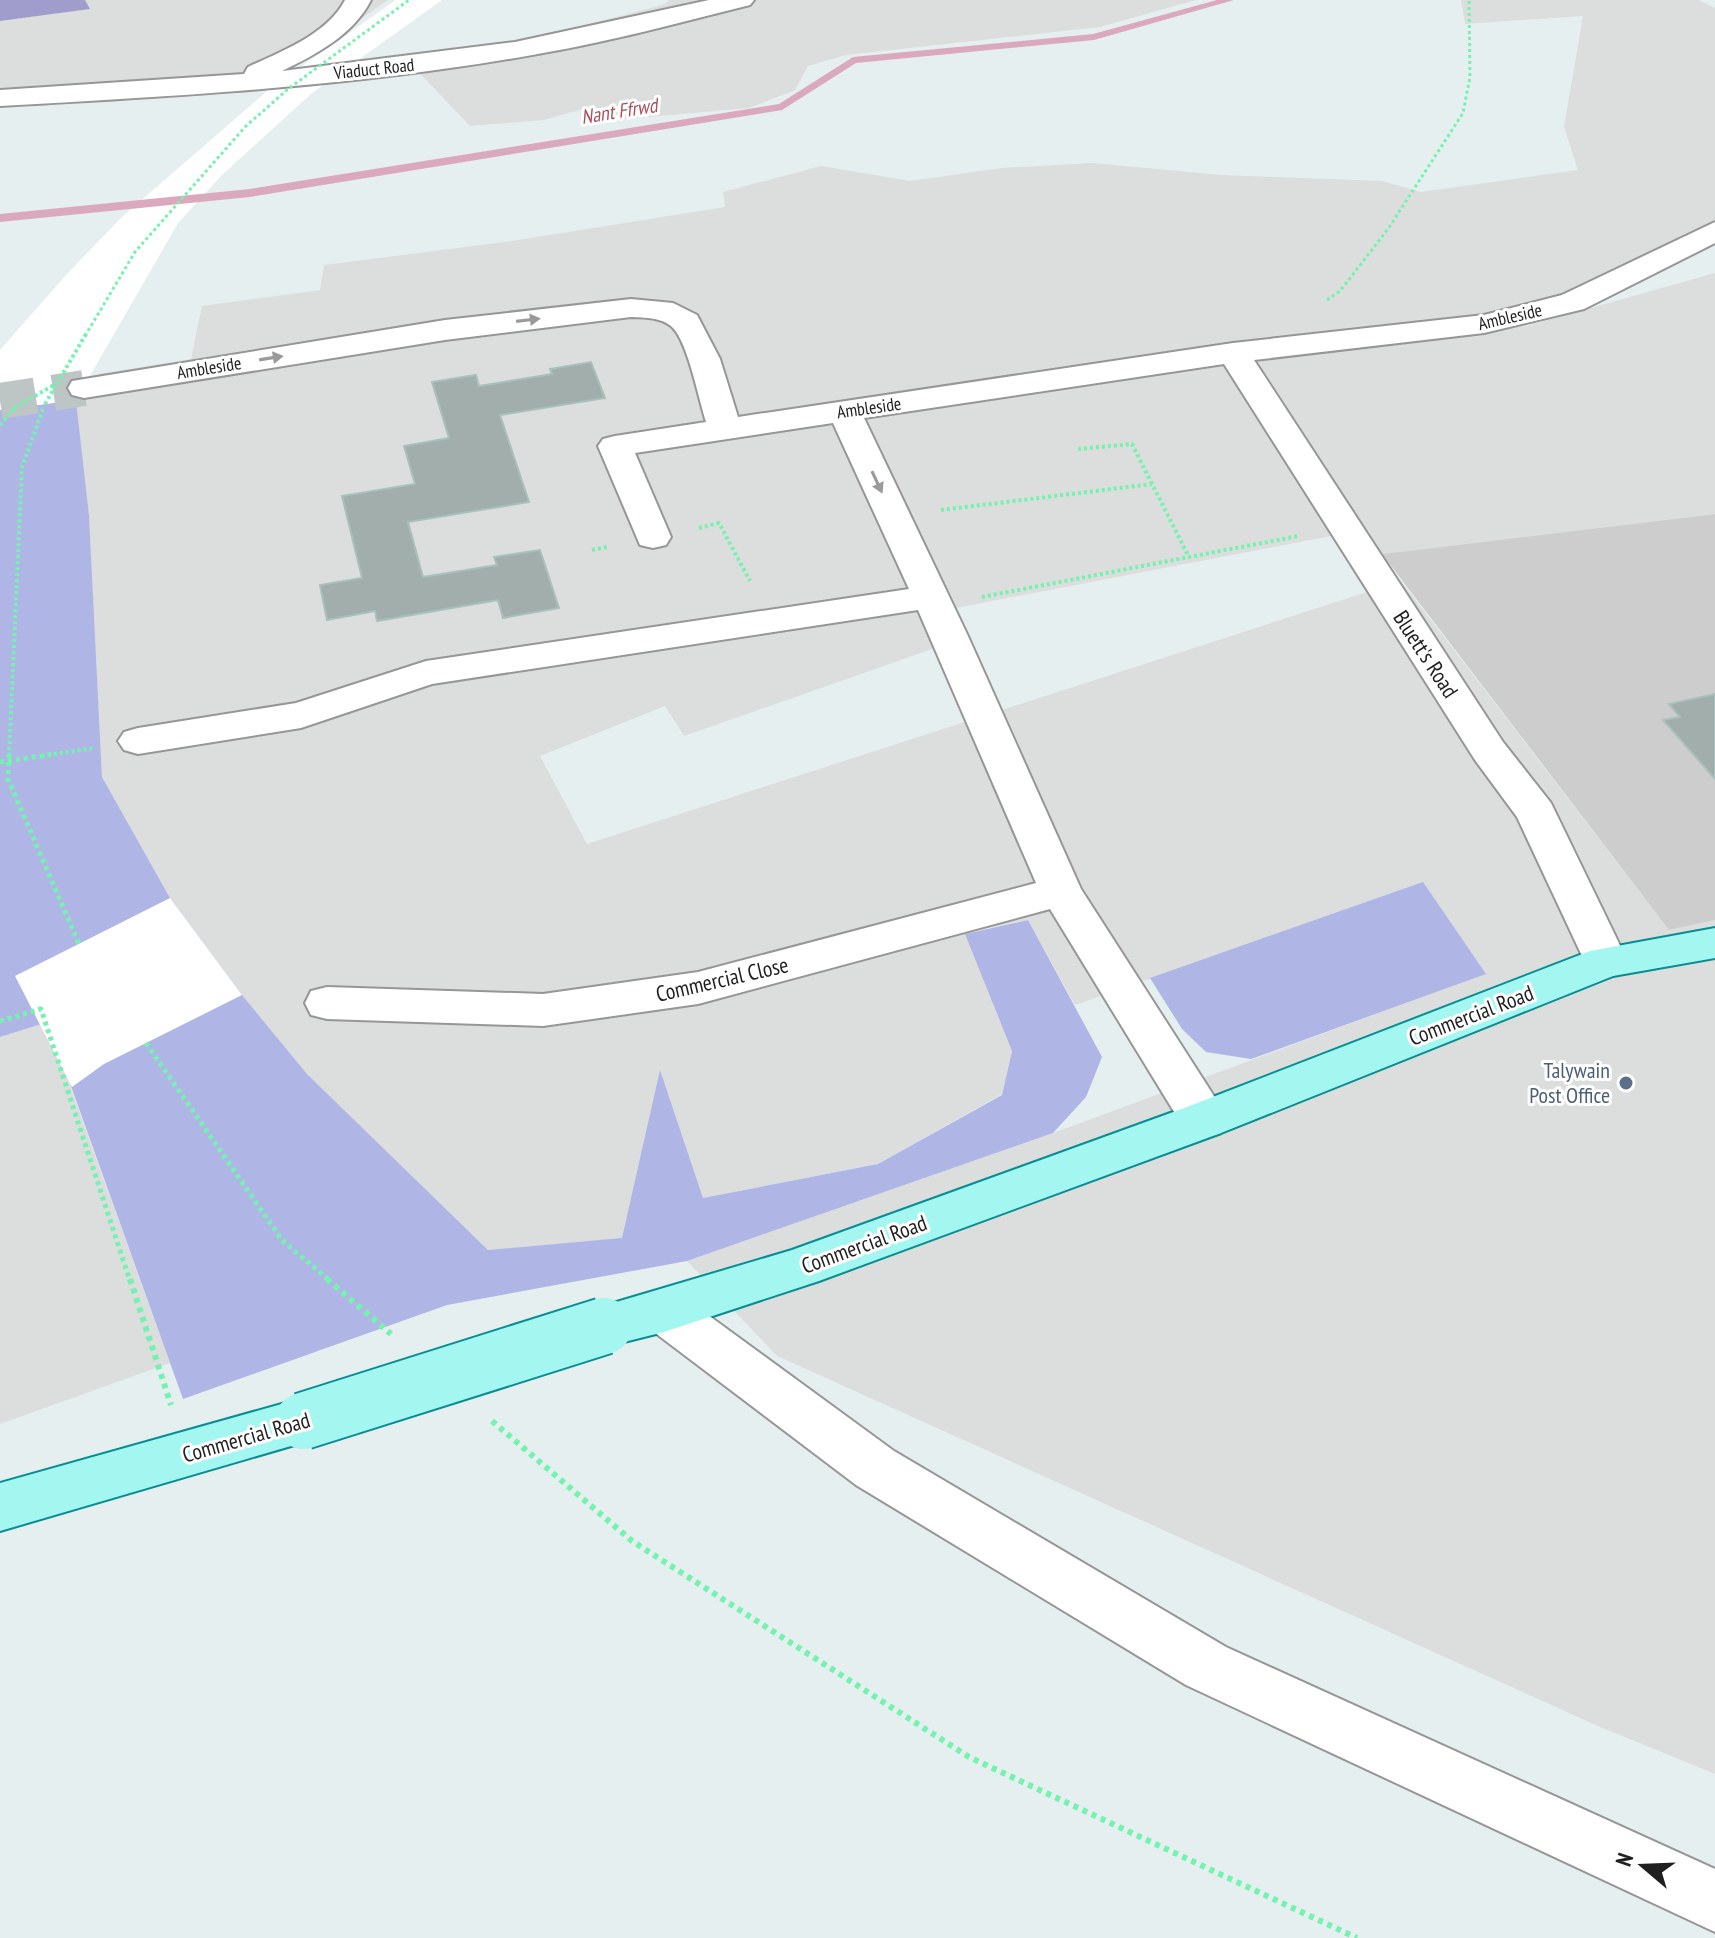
<svg xmlns="http://www.w3.org/2000/svg" width="1715" height="1938" font-family="'PT Sans Narrow',sans-serif">
<rect width="100%" height="100%" fill="#e6efef"/>
<g fill="#dcdddd">
<path d="M85 0H388L262 88 0 107V21L89 9Z"/>
<path d="M669 0H1196L1100 27 846 55 808 66 795 90 749 108 615 120 593 106 544 120 470 126 407 60 523 41 666 4Z"/>
<path d="M1461 0H1698L1715 8V237L1520 328 1715 273V514L1382 554 1367 529 956 608 969 636 684 736 665 706 540 756 587 844 1401 581 1669 930 1715 920V1774L1598 1726 777 1356 687 1261 1053 1133 1485 974 1423 883 1075 1005 1028 920 965 933 1012 1051 1002 1094 878 1164 703 1198 660 1072 622 1239 488 1250 307 1074 242 995 170 898 102 777 89 515 76 400 99 374 191 359 202 306 320 290 324 265 512 241 725 207 723 192 821 166 910 181 1001 168 1092 163 1222 175 1382 181 1421 192 1578 170 1564 127 1583 16 1465 24Z"/>
<path d="M47 1022 170 1363 0 1424V1037Z"/>
</g>
<path fill="#cdcdcd" d="M1715 514V920L1669 930 1382 554Z"/>
<g fill="#afb6e6">
<path d="M76 400 89 515 102 777 170 898 242 995 307 1074 488 1250 622 1238 660 1070 703 1198 878 1164 1002 1095 1012 1051 965 934 1028 920 1102 1057 1086 1097 1053 1133 687 1261 447 1305 183 1399 48 1022 0 1037V410Z"/>
<path d="M1423 882 1486 974 1251 1059 1206 1052 1182 1029 1150 978Z"/>
</g>
<path fill="#a09dcc" d="M0 0H85L90 9 0 21Z"/>
<g fill="#fff">
<path d="M396 0H442L312 93 222 175 178 223 76 400 0 410V350L67 274 122 217 272 87Z"/>
<path d="M170 898 242 995 104 1064 72 1087 15 976Z"/>
</g>
<g fill="none" stroke-linecap="round" stroke-linejoin="round">
<path fill="#daa9bd" fill-rule="evenodd" d="M1217 0H1234L1094 40 856 63 782 110 250 197 0 222V214L250 189 779 104 853 57 1093 34Z"/>
</g>
<g fill="#a2aeab" stroke="#a9c0bc" stroke-width="2">
<path d="M591 362 605 398 500 415 529 502 408 522 423 577 497 565 494 557 540 550 559 608 503 618 498 600 377 621 375 611 327 620 320 585 362 578 342 496 415 484 404 446 449 438 432 382 476 375 479 386 552 374 550 369Z"/>
<path d="M1715 694V779L1663 720 1680 717 1669 704Z"/>
</g>
<g fill="none" stroke-linecap="round" stroke-linejoin="round">
<path stroke="#bec5c5" stroke-width="36" stroke-dasharray="36 18" stroke-linecap="butt" d="M0 401 84 388"/>
<g stroke="#969696" stroke-width="4">
<g id="minor">
<path d="M345 0H371C353 35 317 54 282 71L515 42 709 0H754L750 5C681 22 613 41 543 53 364 86 182 96 0 106V90L244 74 248 67C280 52 328 34 345 0Z"/>
<path d="M1715 222V243L1584 309 1484 333 1254 360 1503 742 1551 803 1628 962 1622 973 1606 978 1590 973 1517 817 1475 760 1224 364 864 418 967 634 1081 889 1221 1107 1227 1120 1221 1133 1204 1138 1187 1133 1050 909 698 1004 543 1026 327 1019 311 1015 305 1003 311 991 327 987 543 994 698 972 1036 883 918 610 432 684 301 728 138 754 124 750 118 741 124 732 138 728 296 703 426 661 909 589 833 423 635 453 671 537 666 545 653 548 640 545 598 446 603 439 615 436 706 422C699 401 688 343 673 328 663 317 644 318 631 317L445 340 84 398 72 395 68 388 72 381 445 320 631 299 673 303 697 315 720 359 738 417 1233 343 1484 315 1562 295Z"/>
<path d="M664 1290 682 1296 894 1451 1226 1647 1715 1869V1932L1186 1685 856 1485 646 1326 639 1311 646 1296Z"/>
</g>
</g>
<g stroke="#088d92" stroke-width="4">
<g id="major">
<path d="M1715 928V958L1613 976 1221 1133 819 1281 664 1332 604 1347 586 1341 579 1326 586 1311 792 1250 1187 1107 1590 951Z"/>
<path d="M303 1398 322 1405 329 1421 322 1437 0 1531V1483Z"/>
</g>
</g>
<path stroke="#74f2af" stroke-width="3" stroke-dasharray="3 3" stroke-linecap="butt" d="M1327 300 1340 291 1388 229 1463 113 1470 77 1469 0"/>
<g stroke="#74f2af" stroke-width="4" stroke-dasharray="3 3" stroke-linecap="butt">
<path d="M0 425 14 408"/>
<path d="M1078 449 1132 444 1152 484"/>
<path d="M941 510 1152 484 1189 557"/>
<path d="M699 528 719 523 750 581"/>
<path d="M592 550 607 547"/>
<path d="M982 597 1298 536"/>
<path d="M9 756 22 467 43 409"/>
<path d="M42 756 94 748"/>
</g>
<g stroke="#74f2af" stroke-width="5" stroke-dasharray="4 4" stroke-linecap="butt">
<path d="M9 754 8 779 79 944"/>
<path d="M0 762 55 754"/>
<path d="M0 1021 41 1009 130 1281"/>
<path d="M146 1043 282 1240 330 1281"/>
</g>
<g stroke="#74f2af" stroke-width="6" stroke-dasharray="5 5" stroke-linecap="butt">
<path d="M130 1279 171 1405"/>
<path d="M327 1279 391 1334"/>
<path d="M492 1421 632 1541 969 1757 1357 1938"/>
</g>
<use href="#minor" fill="#fff" fill-rule="evenodd"/>
<use href="#major" fill="#a4f7f1" fill-rule="evenodd"/>
<g stroke="#088d92" stroke-width="60" stroke-linecap="butt">
<path id="major-bridge" d="M303 1421 604 1326"/>
</g>
<path stroke="#74f2af" stroke-width="3" stroke-dasharray="3 3" stroke-linecap="butt" d="M85 336 135 252 245 127 288 89 409 0"/>
<g stroke="#74f2af" stroke-width="4" stroke-dasharray="3 3" stroke-linecap="butt">
<path d="M45 404 86 334"/>
<path d="M14 408 54 385"/>
</g>
<use href="#major-bridge" stroke="#a4f7f1" stroke-width="56"/>
</g>
<defs><path id="oneway-solid" d="M-6-.8H1V-3.2L6.5 0L1 3.2V.8H-6Z" transform="scale(2)"/></defs>
<g fill="#9a9a9a">
<use href="#oneway-solid" transform="translate(528 320) rotate(-7)"/>
<use href="#oneway-solid" transform="translate(271 358) rotate(-9)"/>
<use href="#oneway-solid" transform="translate(877 482) rotate(65)"/>
</g>
<circle fill="#5c6f8a" stroke="#fff" stroke-width="3" cx="1626" cy="1083" r="8"/>
<g text-anchor="middle" stroke-width="6" stroke-linejoin="round" paint-order="stroke">
<g font-size="18" fill="#1f1f1f" stroke="#fff">
<text transform="translate(374 69) rotate(-6)" y="6">Viaduct Road</text>
<text transform="translate(1510 317) rotate(-13)" y="6">Ambleside</text>
<text transform="translate(209 368) rotate(-9)" y="6">Ambleside</text>
<text transform="translate(869 408) rotate(-8)" y="6">Ambleside</text>
</g>
<g font-size="20" font-style="italic" fill="#aa505d" stroke="#fff">
<text transform="translate(619 111) rotate(-9)" y="7">Nant Ffrwd</text>
</g>
<g font-size="22" fill="#1f1f1f" stroke="#fff">
<text transform="translate(1426 654) rotate(57)" y="8">Bluett's Road</text>
<text transform="translate(722 979) rotate(-13)" y="8">Commercial Close</text>
<text transform="translate(1471 1015) rotate(-21)" y="8">Commercial Road</text>
<text transform="translate(864 1244) rotate(-20)" y="8">Commercial Road</text>
<text transform="translate(246 1437) rotate(-16)" y="8">Commercial Road</text>
</g>
<g font-size="22" fill="#4e5e75" stroke="#fff" text-anchor="end">
<text x="1610" y="1078">Talywain<tspan x="1610" dy="25">Post Office</tspan></text>
</g>
</g>
<g transform="translate(1643 1866) rotate(289)" stroke="#ffffff" stroke-width="6" paint-order="stroke">
<path d="M0-6L14 30L0 20L-14 30Z" fill="#1f1f1f"/>
<text y="-12" font-size="22" font-weight="bold" text-anchor="middle" fill="#1f1f1f">N</text>
</g>
</svg>
